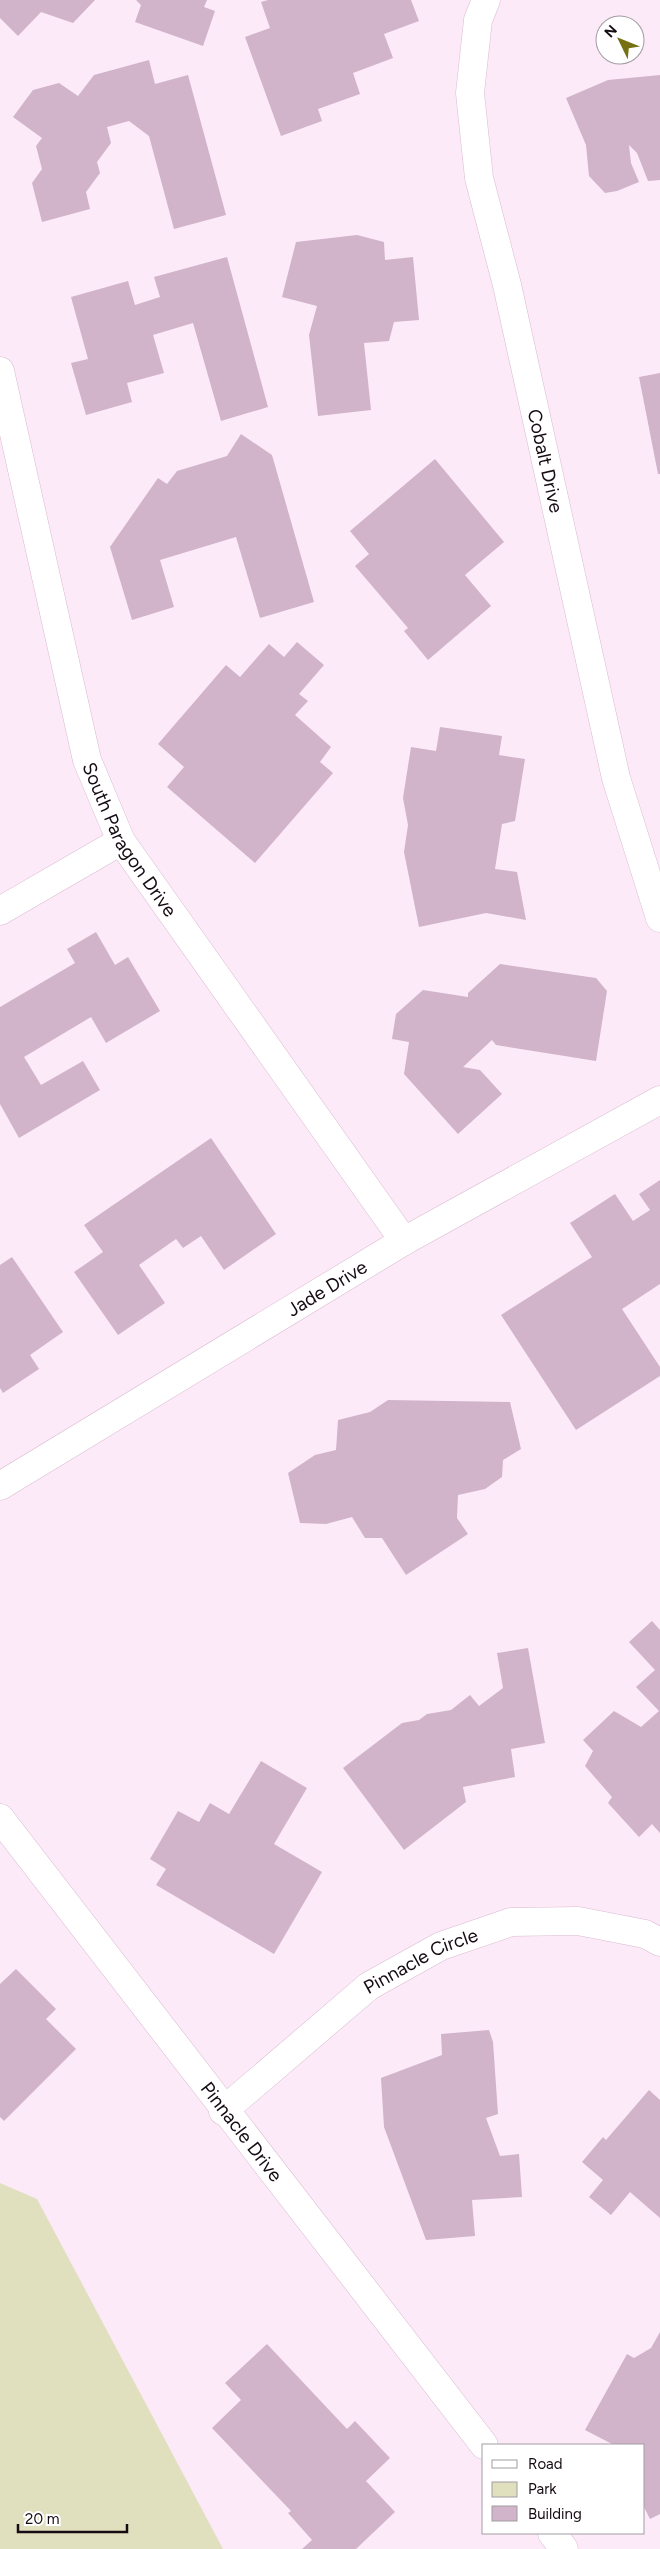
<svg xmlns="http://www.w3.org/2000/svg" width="660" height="2549" font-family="Figtree,sans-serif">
<rect width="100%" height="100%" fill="#fdeaf8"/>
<path fill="#e0dfbe" d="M0 2183 37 2199 223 2549H0Z"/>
<g fill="#d1b4ca">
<path d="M0 0H95L73 23 41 12 18 36 0 18Z"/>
<path d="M136 0H207L204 7 215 11 203 46 135 22 141 5Z"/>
<path d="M268 0H411L419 21 384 34 393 58 353 73 360 94 318 109 322 121 281 136 245 37 270 28 261 2Z"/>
<path d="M149 60 155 84 188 75 226 215 174 229 149 136 129 121 107 127 111 143 97 162 100 173 86 192 90 209 42 222 32 183 42 169 36 146 42 138 13 117 33 90 59 83 78 96 94 75Z"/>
<path d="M660 75V180L648 181 637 153 629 145 631 163 639 182 617 191 605 193 589 176 586 145 566 98 608 80Z"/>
<path d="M357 235 384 242 385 260 413 257 419 320 394 322 389 341 364 343 371 410 318 416 309 335 317 306 282 297 296 242Z"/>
<path d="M227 257 268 407 221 421 193 323 153 335 164 373 127 383 132 402 86 415 71 363 88 359 71 297 128 281 135 305 160 297 154 277Z"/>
<path d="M660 373V474H658L639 377Z"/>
<path d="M241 434 272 455 314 602 260 618 236 537 160 560 174 607 132 620 110 547 158 478 167 484 177 471 227 456Z"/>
<path d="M435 459 504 542 465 575 491 606 428 660 404 631 408 628 355 566 369 554 350 531Z"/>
<path d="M297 642 324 665 299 694 308 701 295 715 331 747 320 762 333 773 255 863 167 787 184 767 158 744 226 665 240 677 269 644 284 657Z"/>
<path d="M440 727 502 736 499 755 525 759 515 821 502 824 495 869 517 872 526 920 486 913 419 927 404 852 408 825 403 798 411 747 436 751Z"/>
<path d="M96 932 115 965 128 957 160 1011 106 1043 91 1017 24 1057 41 1085 83 1061 100 1090 19 1138 0 1104V1007L75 963 67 949Z"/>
<path d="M500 964 596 978 607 991 596 1061 496 1045 492 1040 463 1067 480 1070 502 1094 458 1134 404 1074 409 1042 392 1039 396 1014 423 990 468 997V993Z"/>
<path d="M211 1138 276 1234 224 1270 201 1236 183 1248 176 1239 139 1265 165 1303 118 1335 74 1272 103 1252 84 1225Z"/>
<path d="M660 1180V1284L622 1309 660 1367V1376L576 1430 501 1315 592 1257 570 1223 615 1194 633 1221 650 1210 639 1194Z"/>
<path d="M12 1257 63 1332 30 1355 39 1369 3 1393 0 1388V1265Z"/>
<path d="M388 1400 510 1402 521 1449 503 1460 502 1477 485 1489 458 1495 457 1518 468 1534 406 1575 382 1538H365L352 1517 326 1524 300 1523 288 1473 315 1455 336 1450 338 1420 370 1412Z"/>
<path d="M652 1621 660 1630V1833L652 1824 639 1837 608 1803 612 1797 585 1766 593 1751 583 1740 614 1711 641 1727 659 1711 636 1687 655 1670 629 1642Z"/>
<path d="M528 1648 545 1743 511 1749 515 1777 463 1787 466 1802 404 1850 343 1768 402 1723 419 1720 427 1714 451 1710 470 1695 479 1706 503 1688 497 1653Z"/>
<path d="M261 1761 307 1788 274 1844 322 1872 274 1954 156 1885 166 1869 150 1859 178 1811 199 1822 210 1803 229 1814Z"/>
<path d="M16 1969 56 2009 46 2019 76 2049 4 2121 0 2117V1984Z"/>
<path d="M489 2030 493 2042 498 2114 486 2118 500 2156 519 2154 522 2197 472 2200 475 2236 426 2240 384 2127 381 2078 442 2055 441 2034Z"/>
<path d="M649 2090 660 2100V2218L630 2192 611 2215 589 2197 603 2180 582 2162 603 2137 606 2140Z"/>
<path d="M660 2332V2514L650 2519 644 2507V2445H614L585 2430 627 2354 634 2358 651 2348Z"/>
<path d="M267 2344 347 2429 355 2421 390 2458 366 2481 395 2512 356 2549H302L312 2540 288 2513 291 2511 212 2428 241 2400 225 2383Z"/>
</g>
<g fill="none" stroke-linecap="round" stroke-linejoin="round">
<g stroke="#d8bbd1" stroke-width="29">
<g id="street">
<path id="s1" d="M486 0 478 20 470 93 479 178 507 285 616 778 660 918"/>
<path id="s2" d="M0 371 87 760 121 841 404 1241"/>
<path d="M0 911 121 841"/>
<path id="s3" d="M0 1486 404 1241 660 1100"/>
<path id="s4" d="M0 1818 484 2445"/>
<path id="s5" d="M223 2111 369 1986 441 1946 511 1922 578 1921 645 1934 660 1942"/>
<path d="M552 2533 564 2549"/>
</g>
</g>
<use href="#street" stroke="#fff" stroke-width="28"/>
</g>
<g text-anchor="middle" stroke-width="4.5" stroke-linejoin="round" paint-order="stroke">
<g font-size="19" fill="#150b13" stroke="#fff">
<text dy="7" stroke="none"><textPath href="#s1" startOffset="471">Cobalt Drive</textPath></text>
<text dy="7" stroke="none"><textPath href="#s2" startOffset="489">South Paragon Drive</textPath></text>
<text dy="7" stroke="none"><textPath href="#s3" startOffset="382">Jade Drive</textPath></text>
<text dy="7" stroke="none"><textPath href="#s5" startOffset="250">Pinnacle Circle</textPath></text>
<text dy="7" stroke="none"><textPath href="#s4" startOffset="396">Pinnacle Drive</textPath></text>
</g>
</g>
<rect x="482" y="2444" width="162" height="90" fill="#ffffff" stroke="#a19da1"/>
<rect x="492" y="2460" width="25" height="8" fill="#ffffff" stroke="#a19da1"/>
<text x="528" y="2469" font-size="15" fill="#150b13">Road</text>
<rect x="492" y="2482" width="25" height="15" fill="#e0dfbe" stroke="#a19da1"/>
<text x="528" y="2494" font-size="15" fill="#150b13">Park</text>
<rect x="492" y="2506" width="25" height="15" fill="#d1b4ca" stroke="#a19da1"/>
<text x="528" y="2519" font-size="15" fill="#150b13">Building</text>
<g transform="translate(620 40) rotate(313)"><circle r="24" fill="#ffffff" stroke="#a19da1"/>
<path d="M0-4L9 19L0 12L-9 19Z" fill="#757113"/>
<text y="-8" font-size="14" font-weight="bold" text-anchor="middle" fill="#150b13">N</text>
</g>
<path d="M18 2524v8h109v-8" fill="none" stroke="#150b13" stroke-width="2.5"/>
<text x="25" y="2524" font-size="15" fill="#150b13" stroke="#ffffff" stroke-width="4" paint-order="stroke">20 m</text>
</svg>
